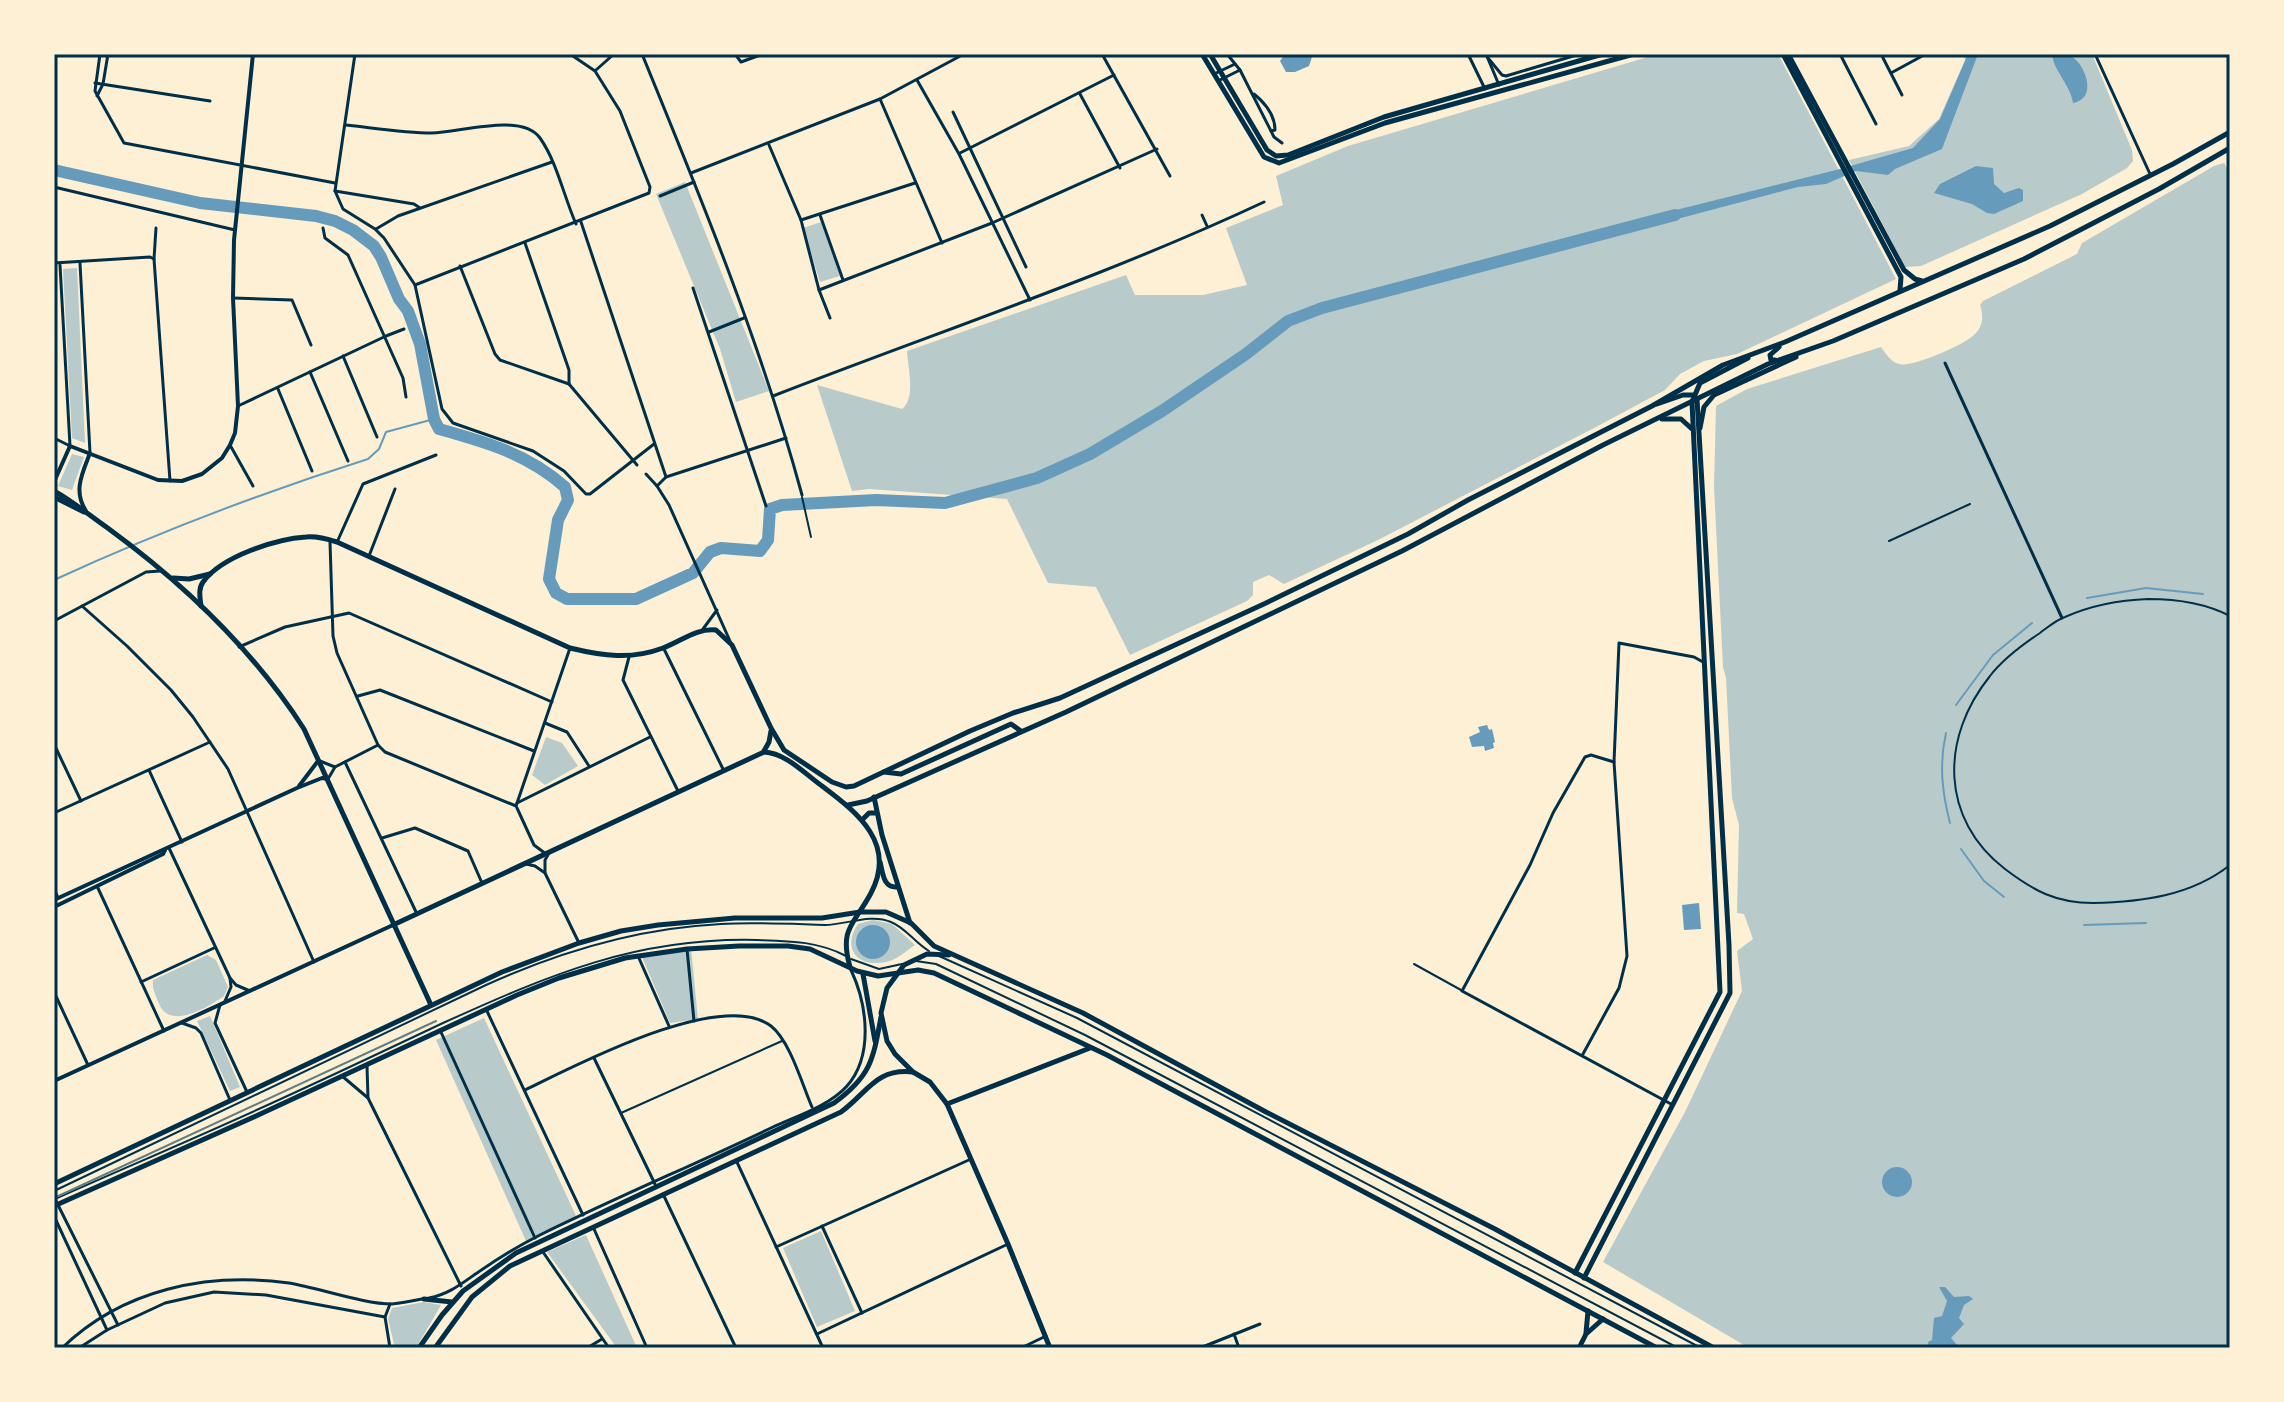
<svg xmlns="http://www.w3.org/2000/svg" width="2284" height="1402" font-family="Figtree,sans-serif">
<rect width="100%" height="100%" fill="#fdf0d5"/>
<g fill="#b9caca">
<path d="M1658 54H1778L1896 279 1737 354 1704 361 1680 374 1665 390 1596 427 1378 540 1284 584 1269 575 1253 582V595L1247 601 1130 655 1096 587 1048 583 1007 499 869 489 852 491 817 385 902 409C916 398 908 368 907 351L1126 275 1135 295H1203L1247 285 1226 228 1283 205 1276 176 1348 146Z"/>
<path d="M1963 54H2092L2132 150 2133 161 2127 168 2082 194 1921 266 1905 267 1849 160 1909 146 1939 119 1965 60Z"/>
<path d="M2224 163 2227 168 2230 167V1348H1749L1603 1262 1685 1112 1742 991 1737 951 1753 939 1744 914 1737 913 1739 825 1732 798 1726 678 1723 667 1714 487 1716 406 1747 389 1881 347C1886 354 1891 362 1899 364 1912 368 1966 344 1975 334 1984 325 1983 315 1980 305L1983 301 2077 254 2082 243 2214 166Z"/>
<path d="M685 182 769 391 736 402 720 349 656 194Z"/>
<path d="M821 222 840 276 820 282 803 228Z"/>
<path d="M77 268 85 443 72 438 63 269Z"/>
<path d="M72 454 84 457 72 490 58 486Z"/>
<path d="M546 737 562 743 578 766 545 785 532 775Z"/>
<path d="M873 920 892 924 915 945C906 951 897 960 886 962 858 968 841 949 858 924Z"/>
<path d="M691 948 698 1019 670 1023 642 957Z"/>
<path d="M207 955 216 960 228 987 224 996C207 1008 170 1030 159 1004 156 996 152 990 153 980Z"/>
<path d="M210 1016 240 1087 230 1091 197 1021Z"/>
<path d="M484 1018 577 1218 526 1241 436 1040Z"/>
<path d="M821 1231 855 1311 817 1327 783 1248Z"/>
<path d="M586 1235 637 1348H617L547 1252Z"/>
<path d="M424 1302 441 1305 416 1348H395L388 1319 392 1308Z"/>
</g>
<g fill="#669bbc">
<path d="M1285 54H1310L1312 57 1309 66 1295 72H1286L1280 61Z"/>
<path d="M1968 54H1978L1942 149 1895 169 1888 175 1856 171 1826 184 1798 187 1662 223 1660 214 1840 169 1913 148 1940 119Z"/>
<path d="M2052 55C2058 55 2066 54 2072 57 2083 62 2100 98 2073 103 2070 84 2055 73 2052 55Z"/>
<path d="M1976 166 1993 168 1994 184 2004 193 2019 188 2023 190V201L1994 214 1987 213 1972 204 1934 193 1940 184Z"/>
<path d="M1487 725 1489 730 1492 729 1495 742 1493 743 1494 748 1485 751 1484 746 1472 747 1469 737 1480 732 1478 727Z"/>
<path d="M1699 903 1701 929 1684 930 1682 905Z"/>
<circle cx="873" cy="942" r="17"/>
<circle cx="1897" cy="1182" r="15"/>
<path d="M1939 1287H1945L1954 1297 1969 1296 1973 1299 1964 1305 1959 1318 1964 1324 1951 1338 1958 1346 1956 1348 1929 1347 1928 1342 1932 1340 1934 1318 1942 1316 1947 1301Z"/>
</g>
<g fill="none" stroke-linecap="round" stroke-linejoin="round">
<g stroke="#669bbc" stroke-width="2">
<path d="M54 580C156 533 261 493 368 459L379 449 386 432 434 419"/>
<path d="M2087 598 2146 588 2203 594"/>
<path d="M1956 705 1993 655 2032 623"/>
<path d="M1946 733C1939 764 1942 792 1950 823"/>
<path d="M1961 849 1984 881 2004 897"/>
<path d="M2084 925 2146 923"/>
</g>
<path stroke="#669bbc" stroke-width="12" d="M54 170 200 203 316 216 335 221 353 230 374 246 381 257 399 299 408 311 420 344 434 419 439 429C486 442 528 454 565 487L568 500 558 520 549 579 556 593 567 599H636L693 573 710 552 721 548 760 551 768 540 770 509 782 505 876 500 945 503 1037 478 1090 454 1162 411 1246 354 1288 321 1322 308 1675 215"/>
<g stroke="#003049" stroke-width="2">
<path d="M802 497 811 537"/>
<path d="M1889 541 1970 504"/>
<path d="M2230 616C2205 603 2176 599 2148 599 2119 600 2092 605 2065 617 2056 620 2048 627 2040 633 2022 645 2003 659 1990 676 1940 738 1940 819 2005 869 2034 891 2056 903 2093 903 2141 902 2191 896 2230 865"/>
<path d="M939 956 1077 1018 1701 1348"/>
<path d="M851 959 879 969 902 964"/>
<path d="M916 961 936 964 1085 1035 1678 1348"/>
<path d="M1414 964 1461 990"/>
<path d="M621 1113 782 1041"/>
<path d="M54 1191 486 985C561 951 638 928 721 924 755 922 790 924 825 925 846 925 870 913 891 922 906 928 915 943 929 951"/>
<path d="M55 1199C127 1167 200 1136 272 1103 329 1077 386 1050 443 1023 549 975 637 937 757 940 788 941 818 941 846 956"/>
</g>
<path stroke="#003049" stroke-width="3" d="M1945 363 2062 618"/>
<g stroke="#003049" stroke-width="3">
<path d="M100 54 95 91 124 143 335 183"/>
<path d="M355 54 335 191 343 209 375 229 384 238 415 285 442 409 453 423 533 451 564 471 586 494H590L654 444"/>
<path d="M642 54C701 198 761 344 802 495"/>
<path d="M735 54 741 62 763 54"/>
<path d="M1102 54 1170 176"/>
<path d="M1227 54 1240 70 1274 137 1282 143"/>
<path d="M1468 54 1485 89"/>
<path d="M1486 54 1499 85"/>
<path d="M1840 54 1876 124"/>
<path d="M1881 54 1902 95"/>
<path d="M2095 54 2150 174"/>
<path d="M1488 58 1502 75 1506 76 1580 54"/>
<path d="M596 70 614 54"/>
<path d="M1891 73 1924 55"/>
<path d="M1214 74 1235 64"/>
<path d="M917 80 959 154 1030 300"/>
<path d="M1218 81 1240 70"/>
<path d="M95 83 210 101"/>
<path d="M1080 94 1120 168"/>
<path d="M1254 94C1265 103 1275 114 1275 130L1271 131"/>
<path d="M97 96 103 84 108 54"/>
<path d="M880 99 942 243"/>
<path d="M953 112 1026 267"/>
<path d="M346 125C374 128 404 133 432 133 459 133 521 112 540 138 557 162 564 197 576 224"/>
<path d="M769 145 801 220 819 290 830 318"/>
<path d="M960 153 1114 75"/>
<path d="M691 173 880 99 964 54"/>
<path d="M54 187 235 230"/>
<path d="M335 191 414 204 420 208"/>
<path d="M660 196 694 182"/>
<path d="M820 215 843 280"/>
<path d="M1202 215 1207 226"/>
<path d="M801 220 915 183"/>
<path d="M581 222 666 477"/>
<path d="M156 228 154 259 170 481"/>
<path d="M323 228 325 238 348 255 403 378 406 397"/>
<path d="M376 229 398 216 552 162"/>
<path d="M525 243 569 370V384"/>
<path d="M54 263 150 257 154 259"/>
<path d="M80 263 90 453"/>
<path d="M460 266 495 354 500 360 569 384"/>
<path d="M415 285 649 193 650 187 620 111 595 71 570 54"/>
<path d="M693 288 766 506"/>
<path d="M819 290 992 223 1157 149"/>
<path d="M233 298 292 300 311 345"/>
<path d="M709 332 744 318"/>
<path d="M343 356 377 437"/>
<path d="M310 372 348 461"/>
<path d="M569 384 637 465"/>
<path d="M278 389 312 471"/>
<path d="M773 396C937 332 1104 277 1264 202"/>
<path d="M238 406 386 336 404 329"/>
<path d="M54 438 70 446 60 265"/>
<path d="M230 445 253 486"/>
<path d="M646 474 657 486 669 505 730 641"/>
<path d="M657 486 666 477 786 438"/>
<path d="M338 540 363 484 436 455"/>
<path d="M330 542 333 636 337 653 378 745 385 752 516 806"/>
<path d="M369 556 395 489"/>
<path d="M82 606 127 646 171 690 193 717 228 769 314 962"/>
<path d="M54 621 146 572 160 571"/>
<path d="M703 629 717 610"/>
<path d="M239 647 285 627 349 613 552 702"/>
<path d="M664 649 724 771"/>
<path d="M629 657 623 680 678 791"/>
<path d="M358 696 380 690 534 751"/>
<path d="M545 723 567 732 589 766"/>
<path d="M54 744 81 801"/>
<path d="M320 761 335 767"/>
<path d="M345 762 417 914"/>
<path d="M1614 762 1591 755 1585 757 1553 813 1530 865 1462 991 1671 1104"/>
<path d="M149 770 182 842"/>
<path d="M328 779 335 767 378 745"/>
<path d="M517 803 650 737"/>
<path d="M516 806 570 648"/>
<path d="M517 808 534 845 546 854"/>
<path d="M54 813 210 742"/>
<path d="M382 838 415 828 468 851 482 883"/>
<path d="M169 848 230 978 236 985 250 991"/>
<path d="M526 864 535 866 545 873 579 943"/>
<path d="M545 872V860L549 853"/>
<path d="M97 886 164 1031"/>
<path d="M54 888 58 898"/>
<path d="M687 949 694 1021"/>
<path d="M638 956 669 1026"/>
<path d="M141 982 214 948"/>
<path d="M54 992 88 1065"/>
<path d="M225 1001 231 987 230 978"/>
<path d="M220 1005 215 1023 247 1092"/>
<path d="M486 1009 583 1215"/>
<path d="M182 1023 196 1028 201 1033 230 1100"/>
<path d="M440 1030 535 1238"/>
<path d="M1583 1054 1619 988 1627 956 1614 762 1619 643 1694 657 1703 662"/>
<path d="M594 1058 655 1184"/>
<path d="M367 1066 368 1098"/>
<path d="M342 1076 368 1098 461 1286"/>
<path d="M525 1090C575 1066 721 988 771 1026 790 1041 802 1084 812 1107"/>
<path d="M736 1160 823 1348"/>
<path d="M663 1194 736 1348"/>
<path d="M54 1197 118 1325"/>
<path d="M54 1216 107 1330"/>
<path d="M822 1226 862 1313"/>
<path d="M594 1229 647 1348"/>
<path d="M776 1247 971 1159"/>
<path d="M543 1252 609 1348"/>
<path d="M429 1298C449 1294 461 1284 477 1273 497 1259 518 1246 540 1235 617 1197 696 1164 773 1127 797 1116 829 1106 847 1086 874 1055 867 1004 851 970"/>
<path d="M390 1304 385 1317 390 1348"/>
<path d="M817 1334 1008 1244"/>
<path d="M1234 1334 1239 1348"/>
<path d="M62 1348C123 1289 207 1272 289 1283 319 1288 364 1304 392 1304 402 1303 412 1301 422 1299"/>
<path d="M79 1348 107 1330 165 1303 214 1292 266 1295 385 1317"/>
<path d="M587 1348 602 1339"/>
<path d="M1021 1348 1046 1336"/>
<path d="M1200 1348 1260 1324"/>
</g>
<g stroke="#003049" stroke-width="4">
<path d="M54 482 70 446 158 480 182 481 202 474 222 458 230 445 235 433 238 406 233 298 234 240 253 54"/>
<path d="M86 511C73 491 82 474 90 453"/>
<path d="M299 786 318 761"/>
<path d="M54 900 297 788 322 778 328 779"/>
<path d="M54 907 163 854 165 850"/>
<path d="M54 1081 393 925"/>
</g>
<g stroke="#003049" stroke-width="5">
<path d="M1202 54 1264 157 1279 163 1385 123 1634 54"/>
<path d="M1210 54 1267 150 1276 156 1288 155 1384 117 1603 54"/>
<path d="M1783 54 1901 277 1900 290"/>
<path d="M1788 54 1904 270 1915 279 1922 281"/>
<path d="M947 1104 1008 1244 1050 1348"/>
<path d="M1575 1273 1720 992 1692 402"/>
<path d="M1584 1278 1730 993 1729 945 1697 399"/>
<path d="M1586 1333 1588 1311"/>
<path d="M1579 1348 1586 1334 1603 1319"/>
</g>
<g stroke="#003049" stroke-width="5">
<path d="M1775 360H1771L1770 355 1779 347"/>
<path d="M1692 402 1700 383 1748 358"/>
<path d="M1657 404 1683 395H1693"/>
<path d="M1662 419H1681L1692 429"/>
<path d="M1700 428 1704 407 1714 395 1796 357"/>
<path d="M54 491C74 502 90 516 109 529 184 584 254 651 304 729L431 1005"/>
<path d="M54 497 84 512"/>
<path d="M173 578 189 579 210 574"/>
<path d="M201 606C200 597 198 589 203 582 222 556 276 539 306 537 317 536 327 539 337 542L570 648C603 656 631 660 663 648 682 641 696 628 716 630L732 645 771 728 784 750 832 782 846 787 854 786 970 731 1013 713 1060 698 1266 603 1408 534 1468 500 1652 406 1723 365 1785 342 2050 226 2173 164 2230 132"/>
<path d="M764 751 769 742 771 731"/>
<path d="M884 772 901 774 1011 724 1021 731"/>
<path d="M874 797 882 835 910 923"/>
<path d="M848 805 867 801 1066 712 1402 551 1603 445 1768 364 1833 341 2024 259 2159 189 2230 148"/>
<path d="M863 819 869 813H876"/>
<path d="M880 862C883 873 883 888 897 887"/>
<path d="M393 925 764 752C786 753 805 774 822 786 858 813 897 844 871 893 854 925 839 928 850 967"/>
<path d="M949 955 927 954 904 965 887 988 881 1013 887 1041 895 1054 913 1072 930 1082 947 1104 1090 1048"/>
<path d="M863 974 875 1041"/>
<path d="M54 1184 502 972 579 943 621 931 658 925 735 918H822L860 912H886L911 923 934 946 1083 1013 1266 1112 1495 1229 1714 1348"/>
<path d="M54 1206 256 1116 517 995 559 978 625 958 687 949 739 946H788L810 949 857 971 878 976 918 970 934 973 1107 1055 1657 1348"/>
<path d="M424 1299 452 1302"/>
<path d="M419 1348 442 1315 463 1291 516 1253 834 1103C871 1076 873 1060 881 1017"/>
<path d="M435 1348 472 1297 510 1266 841 1112C868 1092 876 1068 913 1072"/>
</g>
<path stroke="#657d81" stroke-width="2" d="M54 1198 436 1021"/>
</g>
<rect width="2284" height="1402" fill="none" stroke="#fdf0d5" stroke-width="112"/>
<rect x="56" y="56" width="2172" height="1290" fill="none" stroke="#003049" stroke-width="3"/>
</svg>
